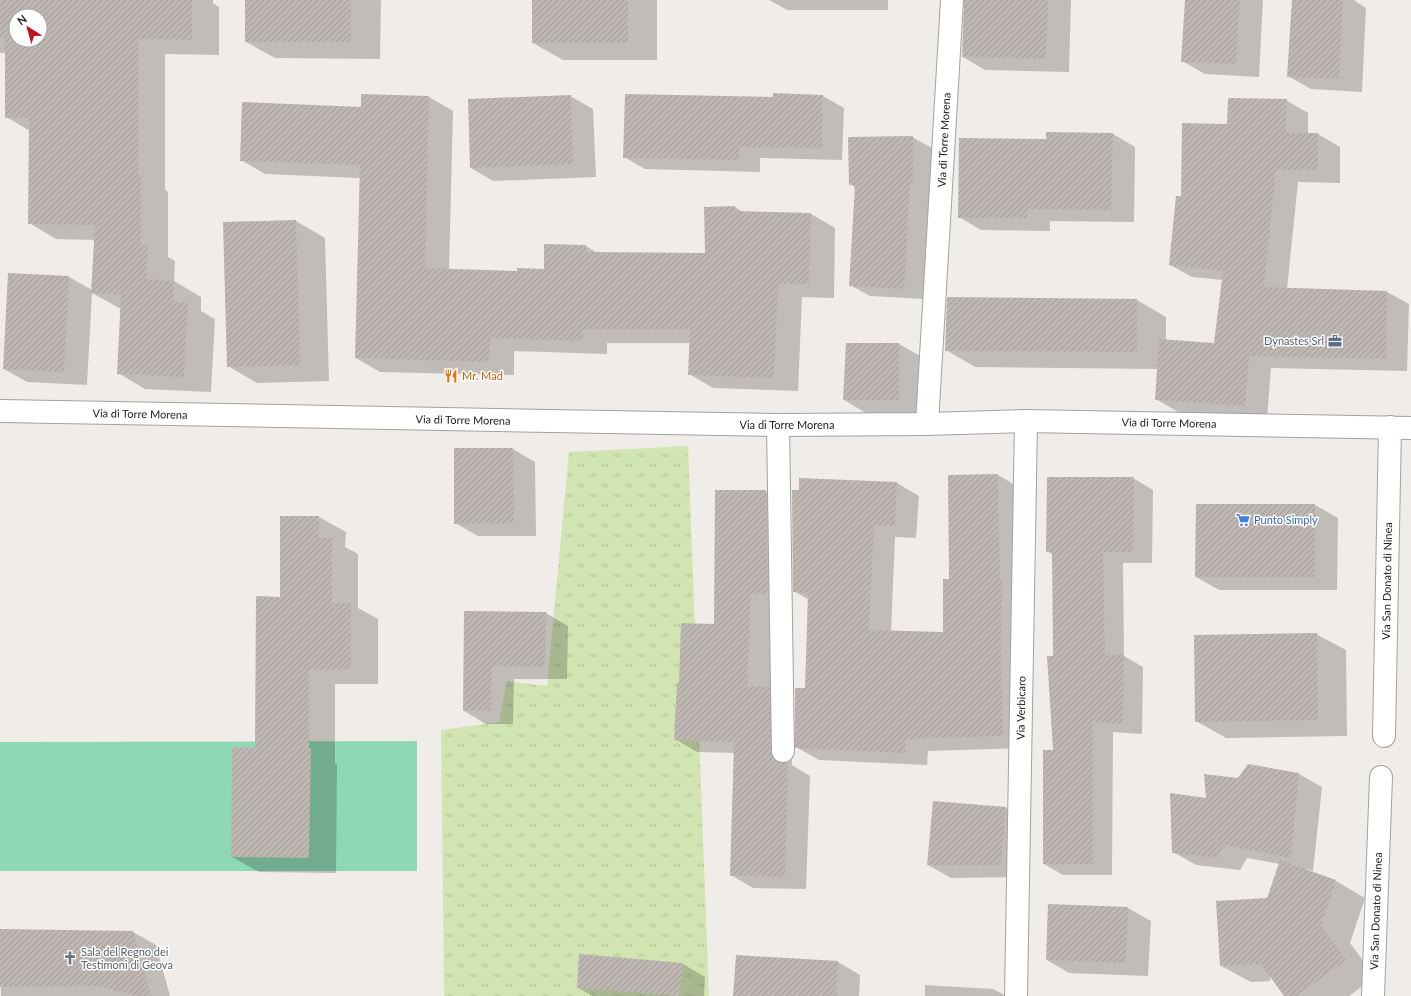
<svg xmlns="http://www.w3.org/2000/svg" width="1411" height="996" font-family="Lato,sans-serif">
<defs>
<pattern id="grass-tufts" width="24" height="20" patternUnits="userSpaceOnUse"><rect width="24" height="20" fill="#d1e5b3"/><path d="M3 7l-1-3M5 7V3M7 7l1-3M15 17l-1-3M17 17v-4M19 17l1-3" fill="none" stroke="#b3c49a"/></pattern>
<pattern id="building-hatch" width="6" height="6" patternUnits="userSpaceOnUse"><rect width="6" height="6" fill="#beb6b1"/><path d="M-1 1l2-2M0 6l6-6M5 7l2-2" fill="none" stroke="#a39c98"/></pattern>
</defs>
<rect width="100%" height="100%" fill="#f0ede8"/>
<path fill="url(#grass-tufts)" d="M688 446 709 996H444L441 730 499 722 507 681 547 686 569 452Z"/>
<path fill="#8ed8b4" d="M417 741V871H0V742Z"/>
<g fill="#0003" fill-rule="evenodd">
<path d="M0 0H213V3L219 7V55L165 54V190L168 192V257L175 261 174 281 201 297V311L215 319 211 392 145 389 118 373 121 309 92 293 87 385 27 382 4 369 9 274 69 277 92 290 95 240 56 239 29 223 30 131 6 117V53H0ZM16 16H40V40H16Z"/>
<path d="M246 0H381L380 59 275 58 246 42Z"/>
<path d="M533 0H657V60H563L533 43Z"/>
<path d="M769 0H888V10H787Z"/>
<path d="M965 0H1071L1069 72 985 70 963 57Z"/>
<path d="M1186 0H1263L1259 77 1205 74 1182 61Z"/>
<path d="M1293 0H1355V1L1366 8 1362 92 1311 89 1288 76Z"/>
<path d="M570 96 593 109 596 177 493 181 471 168Z"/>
<path d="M823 96 844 108 842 160 760 158V172L645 169 624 157 774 98Z"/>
<path d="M429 97 453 111 449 270 518 272 545 270V245L586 246 599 254H706L735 207 743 212 811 214 835 228 834 298 802 297 798 391 713 388 689 374 691 343H607V354L514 351V375L380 372 356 358 360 178 265 174 241 160 362 108Z"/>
<path d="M1286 100 1308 113V134H1318L1340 147V183L1298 182 1287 289 1387 292 1409 304 1407 371 1271 368 1267 418 1178 412 1156 399 1158 369 975 367 946 350 948 298 1137 300 1166 317V341L1215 344 1223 280 1192 277 1170 265 1182 197 1228 125Z"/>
<path d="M1113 134 1135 147 1134 222 1050 221V231L981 230 959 217 1047 140Z"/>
<path d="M912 137 932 148V195H930L923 299 870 296 850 285 856 188 850 184Z"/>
<path d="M296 221 325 238 329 381 257 383 228 366Z"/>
<path d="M847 344H899L922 357V413H866L844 400Z"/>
<path d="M513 449 535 462 536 536H478L455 523Z"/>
<path d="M998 475 1020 488 1025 748 928 751 927 765 819 760 796 747 806 689 809 600 794 591 897 483 919 496 916 538 895 537 891 632 944 633 950 580 949 476Z"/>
<path d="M1133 478 1153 490 1152 563H1123L1124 656 1143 667 1142 734 1113 732 1112 875H1063L1044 864 1054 751 1053 555 1047 551Z"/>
<path d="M716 491H766L788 504 773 606 770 688 791 700 792 765 810 776 806 889 753 888 731 875 735 753 697 752 675 739 680 684 715 625Z"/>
<path d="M1315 505 1338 518 1337 590H1219L1196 577Z"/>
<path d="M319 517 346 532 345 547 358 554V608L378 619V684H335V763L337 765 336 873 259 872 232 857 256 749 281 598Z"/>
<path d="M465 612 546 613 568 626 567 679H514L513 724H486L464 711Z"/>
<path d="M1316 634 1346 650 1347 736 1226 738 1196 721Z"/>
<path d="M1249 765 1299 774 1322 787 1313 871 1307 869 1306 871 1336 881 1365 898 1350 943 1375 977 1349 996H1285L1270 975V981L1251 982 1221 966 1268 898 1280 864 1247 858 1240 870 1196 865 1173 852 1207 799 1238 780Z"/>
<path d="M1006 808 1028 821 1023 877 951 878 928 865Z"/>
<path d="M1049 905 1128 908 1151 921 1148 976 1069 973 1047 960Z"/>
<path d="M0 930 133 932 156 945 170 996H1Z"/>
<path d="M838 962 860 975 859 996H734Z"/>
<path d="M683 964 705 977 704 996H593L578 988Z"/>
<path d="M925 985 993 989 1006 996H925Z"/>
</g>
<g fill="url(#building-hatch)" fill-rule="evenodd">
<path d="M0 0H192V40L138 39V175H141V244L148 245 146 279 174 281 173 302 188 303 184 377 117 374 121 295 91 293 95 225 28 224 29 118H5V38H0ZM16 16H40V40H16Z"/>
<rect x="245" y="0" width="106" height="42"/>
<rect x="532" y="0" width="96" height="43"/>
<path d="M964 0H1048L1046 59 962 57Z"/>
<path d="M1185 0H1240L1236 64 1181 62Z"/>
<path d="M1292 0H1343L1339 79 1287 77Z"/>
<path d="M773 93 823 95 822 148 740 147 739 160 623 158 625 94 773 97Z"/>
<path d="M361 94 429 96 425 268 517 271V268L544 269V244L586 245V252L705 253 704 207 735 206V211L811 213 809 284H778L774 378 688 375 690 329H583V341L490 338 489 362 355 358 360 165 240 161 242 102 361 107Z"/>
<path d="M571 95 573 164 470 168 468 99Z"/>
<path d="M1228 98 1287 99 1286 133H1318V170H1276L1264 287 1387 291 1386 359 1249 356 1245 406 1155 400 1159 339 1214 343 1223 271 1169 265 1176 196H1181L1182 123 1227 124Z"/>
<path d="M1046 132 1113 133 1111 210 1027 209V218H958L959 138 1046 139Z"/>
<path d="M913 136V184H910L904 289 849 286 855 185H849L848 137Z"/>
<path d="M296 220 300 365 227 367 223 222Z"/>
<path d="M8 273 69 276 64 372 3 369Z"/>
<path d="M947 297 1137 299V352L945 351Z"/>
<path d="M846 343H899V400H843Z"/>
<path d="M454 448H513L514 523 454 524Z"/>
<path d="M998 474 1000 579H1002L1001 662 1003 736 906 739 905 753 795 748V688H805L808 593 793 592 792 490H799V478L897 482 895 526 874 525 869 630 943 632V579H949L948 475Z"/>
<path d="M1047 477H1134L1133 552H1103L1105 655H1124L1123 724 1093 722V864H1043V750H1053L1047 656H1053L1052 552H1046Z"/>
<path d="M715 490H766L768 591H767L766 594H751L747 686 770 687 771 752 773 758 777 762 783 763 788 762 785 877 730 876 734 742 674 740 677 683H679L681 623 714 624Z"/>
<path d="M1196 504H1315V577H1195Z"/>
<path d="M280 516H319V538H332V603H351V669L309 670V748H311L309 858 231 857 232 747 255 748 256 596 280 597Z"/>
<path d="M464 611 546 612 545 667 492 666 491 711H463Z"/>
<path d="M1317 633 1318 720 1195 722 1194 635Z"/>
<path d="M1248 764 1299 773 1291 858 1224 845 1217 858 1172 853 1170 793 1206 798 1204 774 1238 778Z"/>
<path d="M933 801 1006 807 1001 865H927Z"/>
<path d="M1280 860 1336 880 1321 925 1346 960 1297 996H1284L1261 964 1220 966 1216 901 1267 898Z"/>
<path d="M1048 904 1128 907 1126 963 1046 960Z"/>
<path d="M0 929 133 931 151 996H137L99 986 0 987Z"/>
<path d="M579 954 683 963 680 996 577 988Z"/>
<path d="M736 955 838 961 836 996H733Z"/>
</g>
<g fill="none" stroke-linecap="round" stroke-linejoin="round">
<g stroke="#a2a2a2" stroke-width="24">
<g id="minor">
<path d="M0 411 778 425 927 424 1026 421 1411 428"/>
<path d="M927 424 952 0"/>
<path d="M778 425 783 751"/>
<path d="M1384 736 1390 427"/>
<path d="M1016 996 1026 421"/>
<path d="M1373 996 1381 777"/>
</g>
</g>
<use href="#minor" stroke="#fff" stroke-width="22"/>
</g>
<defs>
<g id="office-bare" transform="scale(1.08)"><path d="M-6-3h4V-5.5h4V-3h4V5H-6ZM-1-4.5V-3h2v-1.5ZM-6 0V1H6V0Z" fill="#5c6f8a" stroke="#fff" stroke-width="2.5" paint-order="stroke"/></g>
<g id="restaurant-bare" transform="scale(1.08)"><path d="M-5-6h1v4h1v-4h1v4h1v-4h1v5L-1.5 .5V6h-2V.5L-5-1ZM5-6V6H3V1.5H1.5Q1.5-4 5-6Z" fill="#e8710a" stroke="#fff" stroke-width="2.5" paint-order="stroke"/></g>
<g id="supermarket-bare" transform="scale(1.08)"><path d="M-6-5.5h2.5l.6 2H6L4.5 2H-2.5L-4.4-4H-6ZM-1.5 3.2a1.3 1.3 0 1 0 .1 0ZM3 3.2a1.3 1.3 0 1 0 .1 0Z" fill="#3f7fe0" stroke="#fff" stroke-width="2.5" paint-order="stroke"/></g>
<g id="church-bare" transform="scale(1.08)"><path d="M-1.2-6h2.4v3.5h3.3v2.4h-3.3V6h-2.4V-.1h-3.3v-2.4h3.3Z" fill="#6b7280" stroke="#fff" stroke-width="2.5" paint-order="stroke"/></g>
</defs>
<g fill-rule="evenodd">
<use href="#office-bare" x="1335" y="341"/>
<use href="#restaurant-bare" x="451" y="376"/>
<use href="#supermarket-bare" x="1243" y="520"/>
<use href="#church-bare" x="70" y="958"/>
</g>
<g text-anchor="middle" stroke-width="3" stroke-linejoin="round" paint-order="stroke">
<g font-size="11" fill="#212121" stroke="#fff">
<text transform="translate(944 140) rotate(-87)" y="4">Via di Torre Morena</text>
<text transform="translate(140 414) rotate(1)" y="4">Via di Torre Morena</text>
<text transform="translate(463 420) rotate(1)" y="4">Via di Torre Morena</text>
<text transform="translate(1169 423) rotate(1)" y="4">Via di Torre Morena</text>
<text x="787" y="429">Via di Torre Morena</text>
<text transform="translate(1387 581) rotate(-89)" y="4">Via San Donato di Ninea</text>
<text transform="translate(1021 708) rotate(-89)" y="4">Via Verbicaro</text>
<text transform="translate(1376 911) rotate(-88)" y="4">Via San Donato di Ninea</text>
</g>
<g font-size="11" fill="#4e5e75" stroke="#fff" text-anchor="end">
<text x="1324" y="345">Dynastes Srl</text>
</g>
<g font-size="11" fill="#c56008" stroke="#fff" text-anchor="start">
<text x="462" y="380">Mr. Mad</text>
</g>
<g font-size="11" fill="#366cbe" stroke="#fff" text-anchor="start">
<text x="1254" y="524">Punto Simply</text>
</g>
<g font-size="11" fill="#5b616d" stroke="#fff" text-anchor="start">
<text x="81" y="956">Sala del Regno dei<tspan x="81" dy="13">Testimoni di Geova</tspan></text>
</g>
</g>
<g transform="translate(28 28) rotate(323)"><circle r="19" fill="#ffffff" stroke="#a6a6a6"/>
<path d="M0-3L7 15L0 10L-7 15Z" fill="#c01222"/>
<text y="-6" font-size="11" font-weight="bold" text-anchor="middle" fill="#212121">N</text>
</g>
</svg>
